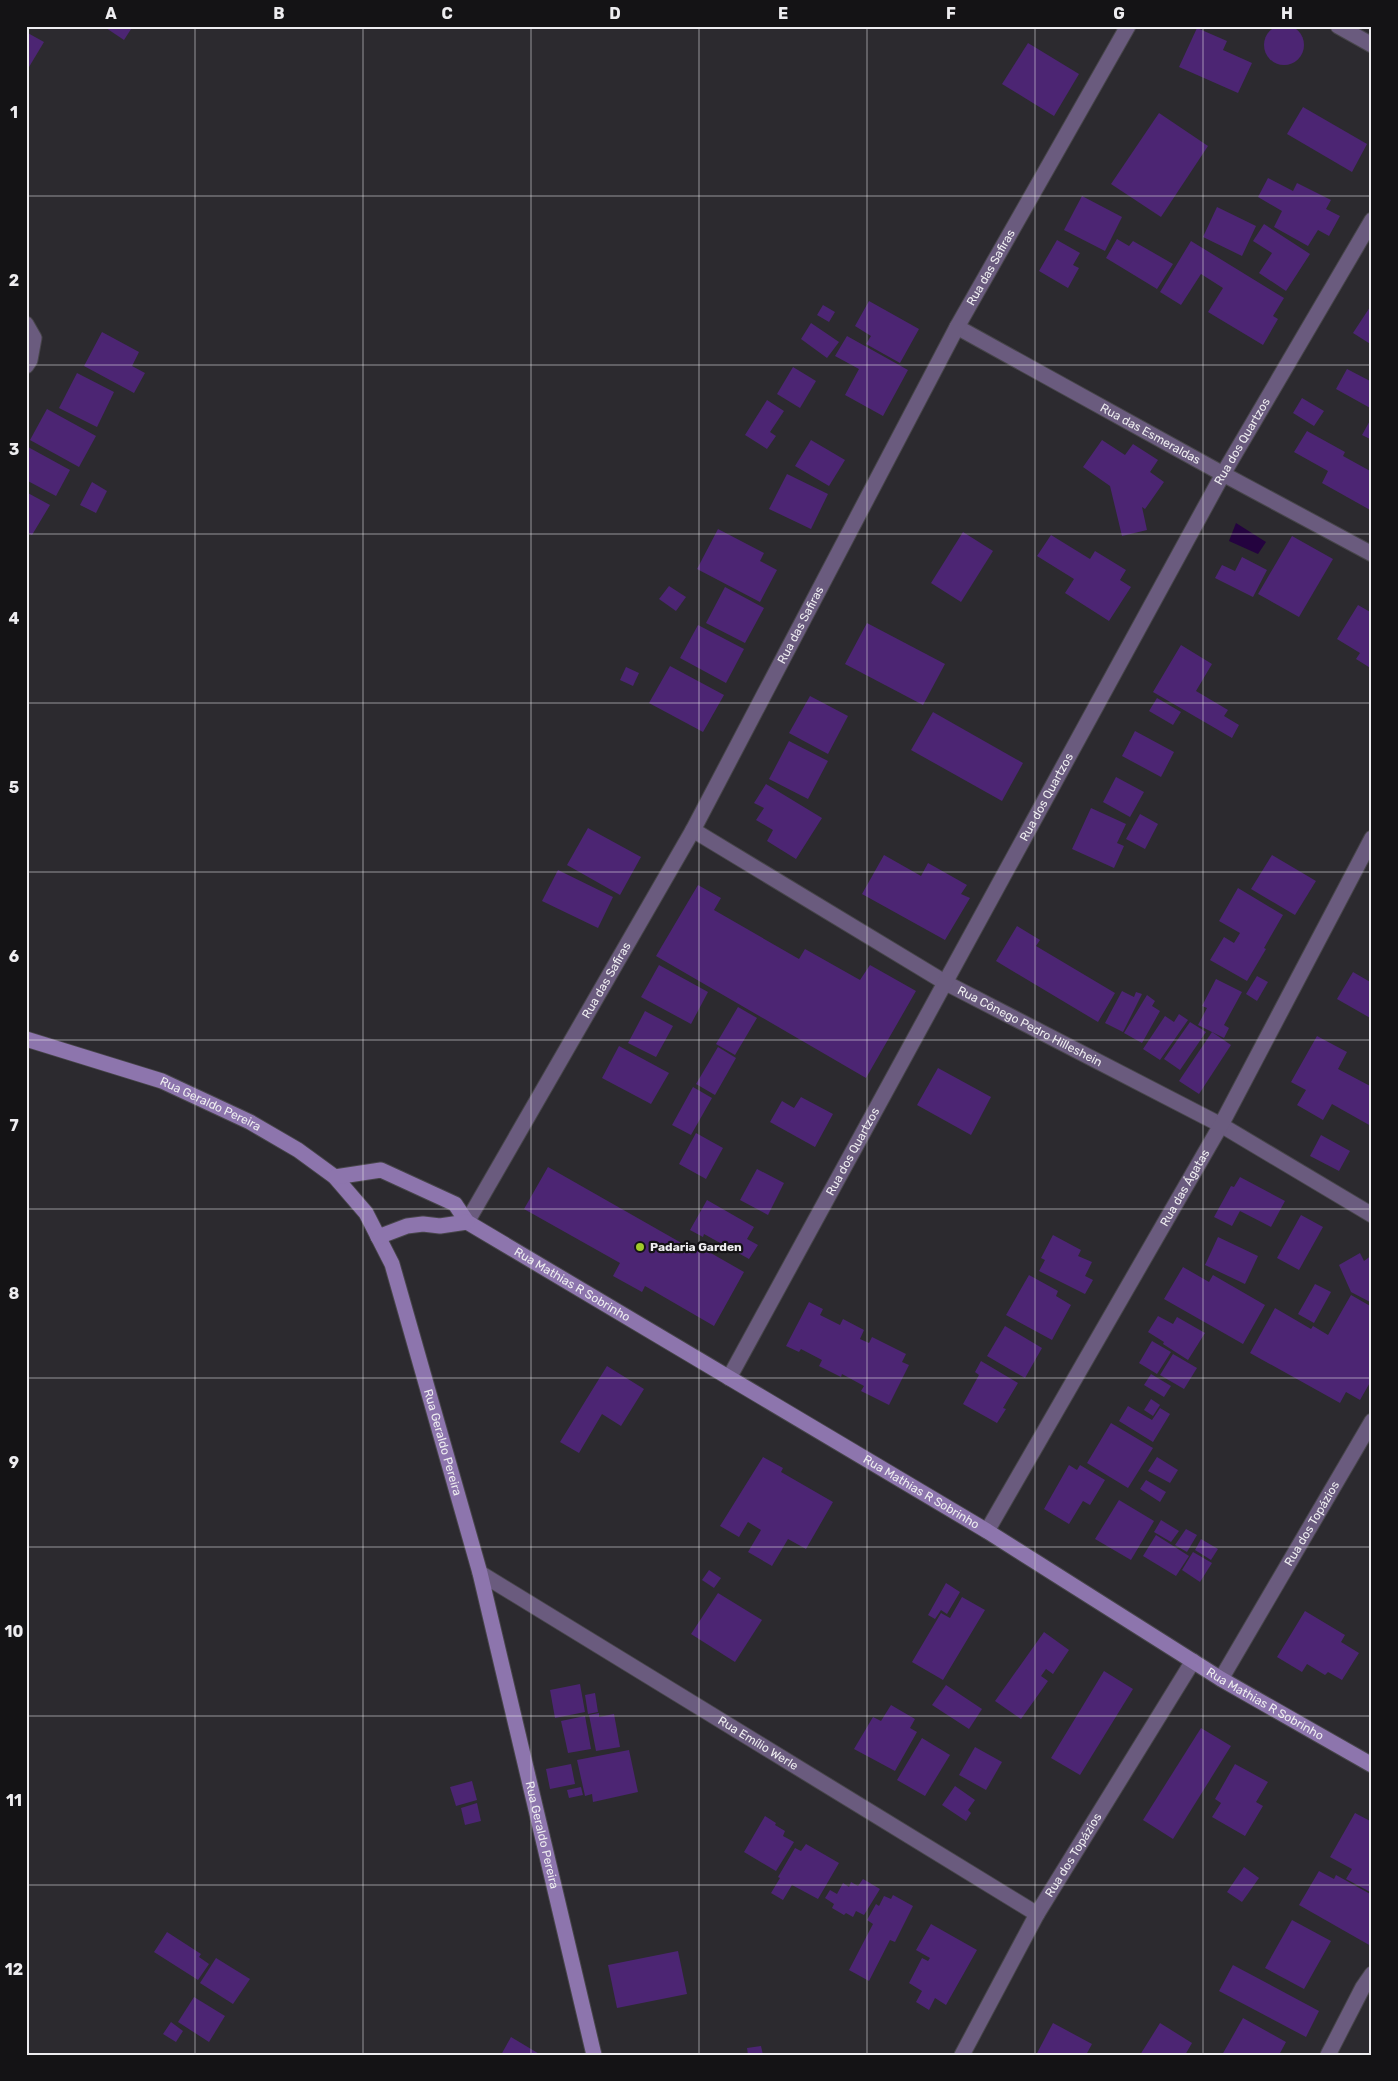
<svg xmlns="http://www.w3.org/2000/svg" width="1398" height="2081" font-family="Rubik,sans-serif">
<rect width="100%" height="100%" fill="#2c2a2f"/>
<path fill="#24033f" d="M1236 523 1266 542 1258 554 1229 541Z"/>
<g fill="#4c2573">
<circle cx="1284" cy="45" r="20"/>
<path d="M103 26H133L124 40Z"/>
<path d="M1197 28 1227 41 1223 50 1252 63 1238 93 1179 67Z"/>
<path d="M26 32 44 42 26 72Z"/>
<path d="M1028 43 1079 74 1054 116 1002 84Z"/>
<path d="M1303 107 1367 144 1352 172 1287 134Z"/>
<path d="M1159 113 1208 146 1161 217 1111 184Z"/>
<path d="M1268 178 1293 191 1297 183 1331 200 1326 209 1340 216 1329 236 1318 230 1308 246 1274 227 1282 211 1258 197Z"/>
<path d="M1082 196 1122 217 1105 251 1064 230Z"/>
<path d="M1217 207 1256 226 1242 256 1203 237Z"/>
<path d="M1264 224 1310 254 1286 291 1259 273 1272 253 1253 241Z"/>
<path d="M1117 239 1129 246 1133 241 1173 264 1157 289 1106 258Z"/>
<path d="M1057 240 1080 253 1073 265 1079 268 1068 288 1039 271Z"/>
<path d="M1191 241 1284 298 1273 316 1278 319 1263 345 1208 312 1223 288 1201 274 1181 305 1160 292Z"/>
<path d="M869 301 919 329 900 363 866 344 871 336 855 326Z"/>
<path d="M1372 304V345L1353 333Z"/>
<path d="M823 305 835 312 829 322 817 315Z"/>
<path d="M811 323 839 342 827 358 801 339Z"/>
<path d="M102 332 139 352 132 366 145 373 134 393 84 366Z"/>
<path d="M847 336 908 370 883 416 845 395 859 369 835 356Z"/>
<path d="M793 367 816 381 800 408 777 394Z"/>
<path d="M1347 369 1372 382V409L1336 389Z"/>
<path d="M77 373 114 392 97 427 59 408Z"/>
<path d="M1302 398 1324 411 1314 426 1293 413Z"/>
<path d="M767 400 784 411 770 432 776 436 767 449 745 435Z"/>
<path d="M47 409 96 436 79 467 30 440Z"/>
<path d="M1372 417V440L1362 435Z"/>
<path d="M1307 431 1345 452 1343 456 1372 472V511L1322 483 1328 471 1294 452Z"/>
<path d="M811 440 845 460 829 486 795 466Z"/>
<path d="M1102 440 1125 455 1133 444 1158 460 1150 472 1164 482 1145 509 1142 507 1147 530 1122 536 1110 486 1083 467Z"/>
<path d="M28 447 70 470 56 496 26 480Z"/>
<path d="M787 474 828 494 811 529 769 509Z"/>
<path d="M92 482 107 491 96 513 80 505Z"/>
<path d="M26 492 50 505 32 535 26 532Z"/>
<path d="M718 529 764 553 760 561 777 570 760 602 697 569Z"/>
<path d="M963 532 993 551 961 602 931 583Z"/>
<path d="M1051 535 1090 559 1095 551 1126 570 1120 580 1131 587 1109 621 1065 593 1074 579 1037 556Z"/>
<path d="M1292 536 1333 559 1299 617 1258 594Z"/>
<path d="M1242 557 1267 570 1253 597 1215 578 1222 565 1235 571Z"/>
<path d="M669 586 686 597 676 611 659 599Z"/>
<path d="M725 587 764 608 745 643 706 623Z"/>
<path d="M1358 605 1372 613V669L1356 659 1360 653 1337 639Z"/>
<path d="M867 623 945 664 923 705 845 664Z"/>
<path d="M698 625 744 649 726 683 680 658Z"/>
<path d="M1181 645 1212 664 1196 691 1228 710 1224 716 1239 725 1232 738 1153 692Z"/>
<path d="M670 666 724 695 703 732 649 703Z"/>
<path d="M626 667 639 673 633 686 620 680Z"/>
<path d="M810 696 848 716 828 754 789 733Z"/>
<path d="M1157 698 1181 712 1173 725 1149 711Z"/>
<path d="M933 712 1023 763 1002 801 911 750Z"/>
<path d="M1135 731 1174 752 1161 777 1122 756Z"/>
<path d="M789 741 828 761 808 799 769 779Z"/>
<path d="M1116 777 1144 792 1130 817 1103 802Z"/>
<path d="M766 784 822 818 796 859 767 841 773 830 756 820 764 808 754 803Z"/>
<path d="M1091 808 1126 824 1117 843 1124 846 1114 868 1072 849Z"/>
<path d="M1140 814 1158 824 1145 849 1126 839Z"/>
<path d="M588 828 641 857 620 895 567 865Z"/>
<path d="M884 855 921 876 928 863 967 885 961 894 970 898 945 940 862 894Z"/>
<path d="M1272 855 1316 881 1295 915 1251 889Z"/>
<path d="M558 870 613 897 598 928 542 901Z"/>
<path d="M698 885 721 898 714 910 799 959 805 949 860 980 870 965 916 991 866 1078 656 956Z"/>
<path d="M1238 888 1283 915 1264 948 1266 949 1247 981 1210 960 1224 937 1234 943 1240 933 1219 921Z"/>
<path d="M1017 926 1040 940 1036 946 1115 993 1098 1022 996 961Z"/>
<path d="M659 965 708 992 691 1024 641 997Z"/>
<path d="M1353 972 1372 983V1019L1337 999Z"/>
<path d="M1257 976 1268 982 1257 1001 1246 994Z"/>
<path d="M1216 979 1242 992 1224 1025 1229 1028 1224 1038 1198 1025 1207 1008 1202 1006Z"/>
<path d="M1122 991 1134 997 1136 992 1142 994 1123 1032 1105 1023Z"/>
<path d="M1147 995 1155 1001 1152 1006 1160 1011 1142 1043 1124 1033Z"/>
<path d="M738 1007 757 1018 735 1055 716 1044Z"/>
<path d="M645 1011 673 1026 656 1057 628 1043Z"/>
<path d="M1179 1014 1188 1020 1160 1060 1143 1049 1165 1016 1174 1022Z"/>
<path d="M1190 1022 1206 1032 1180 1070 1164 1059Z"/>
<path d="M1212 1032 1231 1045 1199 1094 1179 1081Z"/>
<path d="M1317 1036 1347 1052 1338 1069 1372 1087 1371 1126 1332 1104 1323 1120 1297 1105 1306 1090 1291 1082Z"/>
<path d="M619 1046 669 1073 651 1104 602 1078Z"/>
<path d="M718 1047 736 1058 715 1095 696 1084Z"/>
<path d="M938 1068 991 1097 971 1135 917 1105Z"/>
<path d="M693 1087 712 1098 691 1135 672 1125Z"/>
<path d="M801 1097 833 1114 815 1147 770 1122 782 1101 794 1108Z"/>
<path d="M696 1133 723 1148 706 1179 679 1164Z"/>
<path d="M1321 1135 1350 1151 1339 1171 1310 1156Z"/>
<path d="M548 1167 692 1249 695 1244 744 1272 714 1326 645 1286 642 1292 613 1276 620 1263 524 1209Z"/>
<path d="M757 1169 784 1183 768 1215 740 1200Z"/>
<path d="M1240 1177 1285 1201 1271 1227 1240 1211 1232 1226 1214 1217 1231 1186 1234 1187Z"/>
<path d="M707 1200 754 1227 747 1239 758 1245 749 1259 704 1234 703 1237 690 1230Z"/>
<path d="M1301 1215 1323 1227 1299 1270 1277 1258Z"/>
<path d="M1053 1235 1081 1250 1078 1256 1092 1262 1085 1276 1093 1280 1085 1294 1039 1271 1045 1260 1041 1258Z"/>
<path d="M1218 1237 1258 1256 1245 1284 1205 1265Z"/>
<path d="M1360 1253 1364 1261 1372 1255V1303L1351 1292 1339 1265Z"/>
<path d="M1183 1267 1209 1282 1213 1275 1265 1305 1243 1344 1164 1299Z"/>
<path d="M1029 1275 1058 1291 1056 1296 1071 1305 1052 1340 1006 1315Z"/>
<path d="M1315 1284 1331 1292 1314 1323 1298 1314Z"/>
<path d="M1351 1295 1372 1307V1379L1360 1400 1346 1392 1340 1403 1250 1353 1275 1308 1311 1329 1313 1326 1328 1335Z"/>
<path d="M809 1302 823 1309 820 1315 840 1325 843 1319 864 1330 860 1339 869 1343 872 1337 906 1354 902 1362 909 1365 889 1405 861 1391 864 1386 842 1374 841 1377 819 1366 822 1360 801 1349 799 1352 786 1346Z"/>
<path d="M1158 1316 1173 1324 1177 1317 1205 1333 1188 1360 1163 1344 1164 1342 1148 1332Z"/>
<path d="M1005 1326 1042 1348 1025 1378 987 1356Z"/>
<path d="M1152 1341 1171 1352 1157 1374 1139 1363Z"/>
<path d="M1173 1354 1197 1368 1184 1389 1160 1375Z"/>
<path d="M981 1361 1018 1383 1003 1408 1006 1409 997 1423 963 1404 979 1375 975 1372Z"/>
<path d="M607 1366 644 1389 621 1426 602 1414 579 1453 560 1442Z"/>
<path d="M1151 1374 1171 1386 1164 1397 1144 1385Z"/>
<path d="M1151 1399 1160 1405 1153 1416 1144 1410Z"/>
<path d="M1128 1406 1152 1420 1160 1408 1170 1414 1153 1442 1119 1421Z"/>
<path d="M1111 1423 1153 1448 1128 1488 1087 1463Z"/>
<path d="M763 1457 783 1468 781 1472 833 1502 806 1549 788 1539 772 1566 748 1552 761 1530 748 1522 739 1537 720 1526Z"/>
<path d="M1157 1457 1178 1470 1170 1483 1148 1471Z"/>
<path d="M1069 1465 1077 1470 1080 1465 1105 1480 1090 1505 1083 1501 1069 1524 1044 1509Z"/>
<path d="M1146 1480 1166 1492 1160 1502 1140 1489Z"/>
<path d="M1119 1500 1154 1521 1131 1560 1095 1539Z"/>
<path d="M1161 1520 1179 1531 1171 1542 1154 1532Z"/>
<path d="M1186 1529 1197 1535 1187 1552 1175 1545Z"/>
<path d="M1156 1535 1189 1556 1176 1576 1143 1556Z"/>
<path d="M1201 1539 1218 1549 1211 1560 1195 1550Z"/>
<path d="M1193 1552 1212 1563 1200 1582 1182 1570Z"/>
<path d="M709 1570 721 1578 714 1588 702 1580Z"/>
<path d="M946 1583 960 1592 947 1614 941 1610 935 1619 928 1615Z"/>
<path d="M718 1593 762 1620 735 1662 691 1634Z"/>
<path d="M962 1597 985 1610 943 1680 912 1662 941 1613 950 1618Z"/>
<path d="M1305 1611 1345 1635 1341 1642 1359 1653 1342 1680 1328 1672 1325 1675 1307 1664 1302 1672 1277 1657Z"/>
<path d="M1044 1632 1069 1650 1053 1674 1046 1669 1041 1676 1048 1681 1021 1719 995 1701Z"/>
<path d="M1104 1671 1133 1689 1080 1775 1051 1758Z"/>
<path d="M580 1684 585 1712 555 1718 550 1690Z"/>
<path d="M946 1685 982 1709 969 1729 932 1705Z"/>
<path d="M595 1693 598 1712 588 1714 585 1695Z"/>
<path d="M891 1705 915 1719 910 1728 917 1732 895 1771 854 1749 873 1717 881 1721Z"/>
<path d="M599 1713V1717L614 1714 620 1747 596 1751 589 1715Z"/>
<path d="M585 1716 591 1749 568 1753 561 1721Z"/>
<path d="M1201 1728 1231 1746 1173 1839 1143 1820Z"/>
<path d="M922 1738 950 1755 925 1796 897 1780Z"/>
<path d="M975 1747 1002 1762 986 1790 959 1775Z"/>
<path d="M629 1750 638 1792 593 1802 592 1794 585 1796 577 1760Z"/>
<path d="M571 1764 575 1784 550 1789 546 1769Z"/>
<path d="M1235 1764 1268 1782 1256 1802 1263 1806 1245 1836 1212 1817 1221 1803 1215 1799Z"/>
<path d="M472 1781 477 1800 456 1806 450 1787Z"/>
<path d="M955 1786 975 1800 968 1810 971 1813 966 1821 942 1805Z"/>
<path d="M581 1787 583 1795 569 1798 567 1790Z"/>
<path d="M477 1803 481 1821 465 1825 461 1808Z"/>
<path d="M1355 1813 1372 1822V1893L1346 1879 1352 1869 1330 1857Z"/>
<path d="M765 1816 776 1823 775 1825 785 1831 783 1836 794 1842 776 1871 744 1852Z"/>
<path d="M806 1844 839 1863 818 1899 792 1885 783 1900 771 1893 780 1878 778 1877 795 1848 801 1851Z"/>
<path d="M1244 1867 1259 1878 1242 1902 1227 1892Z"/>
<path d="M1319 1871 1334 1879 1336 1875 1372 1895 1371 1946 1299 1905Z"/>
<path d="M863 1879 880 1889 864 1915 856 1911 853 1917 846 1913 844 1915 832 1908 834 1904 825 1898 830 1890 837 1894 843 1883 849 1887 851 1882 858 1886Z"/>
<path d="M893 1895 913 1906 895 1942 890 1940 869 1981 849 1970 873 1924 867 1920 876 1904 879 1906 884 1896 891 1899Z"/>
<path d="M1292 1920 1331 1941 1304 1989 1265 1968Z"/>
<path d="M931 1924 977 1950 946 2005 935 1998 929 2010 916 2002 922 1991 909 1983 922 1958 928 1961 930 1958 916 1950Z"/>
<path d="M167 1932 201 1954 199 1957 209 1964 198 1980 154 1952Z"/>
<path d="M678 1951 687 1994 617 2008 608 1965Z"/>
<path d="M216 1958 250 1979 233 2004 200 1983Z"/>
<path d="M1233 1965 1319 2011 1306 2037 1219 1991Z"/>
<path d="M194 1997 225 2016 209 2042 178 2022Z"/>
<path d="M1243 2018 1286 2042 1279 2055H1222Z"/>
<path d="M171 2022 183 2031 176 2042 163 2034Z"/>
<path d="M1053 2023 1092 2044 1086 2055H1036Z"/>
<path d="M1160 2023 1192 2043 1185 2055H1140Z"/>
<path d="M511 2037 541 2055H501Z"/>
<path d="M761 2046 763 2055H748L747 2048Z"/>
</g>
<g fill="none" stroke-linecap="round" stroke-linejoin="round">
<g stroke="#47454a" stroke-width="17">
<g id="street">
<path d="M1338 26 1372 45"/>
<path d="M26 324 34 338 30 360 26 366"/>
<path id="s1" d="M957 327 1223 474 1372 554"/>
<path id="s2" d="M693 830 946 983 1221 1125 1372 1215"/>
<path id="s3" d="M467 1222 693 830 957 327 1128 26"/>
<path id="s4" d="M729 1378 1223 474 1372 220"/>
<path id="s5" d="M987 1531 1221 1125 1372 838"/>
<path id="s6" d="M480 1573 1037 1914"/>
<path id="s7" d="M1221 1679 1372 1421"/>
<path id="s8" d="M962 2055 1037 1914 1193 1661"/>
<path d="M1328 2055 1363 1987 1372 1974"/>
</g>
</g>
<g stroke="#47454a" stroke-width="17">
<g id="secondary">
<path id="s9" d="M26 1039 162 1081 250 1122 298 1150 335 1177 366 1213 392 1264 480 1573 594 2055"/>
<path id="s10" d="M335 1177 381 1170 455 1204 467 1222 987 1531 1221 1679 1372 1765"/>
<path d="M378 1237 407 1226 423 1224 440 1226 467 1222"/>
</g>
</g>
<use href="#street" stroke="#6a5b7e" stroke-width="15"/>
<use href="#secondary" stroke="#8d75ad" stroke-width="15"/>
</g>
<path fill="none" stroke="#eeedf0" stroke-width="1" stroke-opacity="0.55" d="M195 26V2055M363 26V2055M531 26V2055M699 26V2055M867 26V2055M1035 26V2055M1203 26V2055M26 196H1372M26 365H1372M26 534H1372M26 703H1372M26 872H1372M26 1040H1372M26 1209H1372M26 1378H1372M26 1547H1372M26 1716H1372M26 1885H1372"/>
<circle fill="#a1c92a" stroke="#141315" stroke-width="2" cx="640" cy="1247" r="5"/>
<g text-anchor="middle" stroke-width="4.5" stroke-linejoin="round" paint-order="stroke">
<g font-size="12" fill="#eeedf0" stroke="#141315">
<text dy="4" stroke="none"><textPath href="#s3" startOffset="1089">Rua das Safiras</textPath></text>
<text dy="4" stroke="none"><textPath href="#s1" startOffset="221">Rua das Esmeraldas</textPath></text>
<text dy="4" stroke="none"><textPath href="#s4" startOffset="1068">Rua dos Quartzos</textPath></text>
<text dy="4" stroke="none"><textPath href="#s3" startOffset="684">Rua das Safiras</textPath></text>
<text dy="4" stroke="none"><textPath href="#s4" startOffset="662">Rua dos Quartzos</textPath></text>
<text dy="4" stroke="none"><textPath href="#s3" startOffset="279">Rua das Safiras</textPath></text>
<text dy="4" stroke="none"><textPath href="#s2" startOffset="390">Rua Cônego Pedro Hilleshein</textPath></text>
<text dy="4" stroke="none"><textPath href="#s9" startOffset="196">Rua Geraldo Pereira</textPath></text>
<text dy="4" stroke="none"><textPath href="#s4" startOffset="258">Rua dos Quartzos</textPath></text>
<text dy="4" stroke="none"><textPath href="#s5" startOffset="396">Rua das Ágatas</textPath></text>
<text dy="4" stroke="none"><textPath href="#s10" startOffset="272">Rua Mathias R Sobrinho</textPath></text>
<text dy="4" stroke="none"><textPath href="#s9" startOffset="631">Rua Geraldo Pereira</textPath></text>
<text dy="4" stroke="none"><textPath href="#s10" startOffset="678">Rua Mathias R Sobrinho</textPath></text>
<text dy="4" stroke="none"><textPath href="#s7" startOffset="180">Rua dos Topázios</textPath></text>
<text dy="4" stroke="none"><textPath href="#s10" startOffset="1082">Rua Mathias R Sobrinho</textPath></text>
<text dy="4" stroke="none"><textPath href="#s6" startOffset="326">Rua Emílio Werle</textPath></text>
<text dy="4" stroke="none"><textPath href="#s9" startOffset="1036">Rua Geraldo Pereira</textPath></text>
<text dy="4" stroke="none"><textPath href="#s8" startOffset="229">Rua dos Topázios</textPath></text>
</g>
<g font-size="12" font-weight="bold" fill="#eeedf0" stroke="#141315" text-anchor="start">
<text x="650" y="1251">Padaria Garden</text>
</g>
</g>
<rect width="1398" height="2081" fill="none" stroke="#141315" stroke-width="55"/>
<rect x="28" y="28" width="1342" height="2026" fill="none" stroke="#eeedf0" stroke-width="2"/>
<g font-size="16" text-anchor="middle" font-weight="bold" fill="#eeedf0">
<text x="111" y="19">A</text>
<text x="279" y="19">B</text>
<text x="447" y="19">C</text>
<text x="615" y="19">D</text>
<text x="783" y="19">E</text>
<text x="951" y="19">F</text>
<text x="1119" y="19">G</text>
<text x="1287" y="19">H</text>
<text x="14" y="118">1</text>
<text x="14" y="286">2</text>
<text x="14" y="455">3</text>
<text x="14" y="624">4</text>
<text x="14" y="793">5</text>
<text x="14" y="962">6</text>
<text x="14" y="1131">7</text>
<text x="14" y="1299">8</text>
<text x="14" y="1468">9</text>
<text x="14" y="1637">10</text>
<text x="14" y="1806">11</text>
<text x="14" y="1975">12</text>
</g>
</svg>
